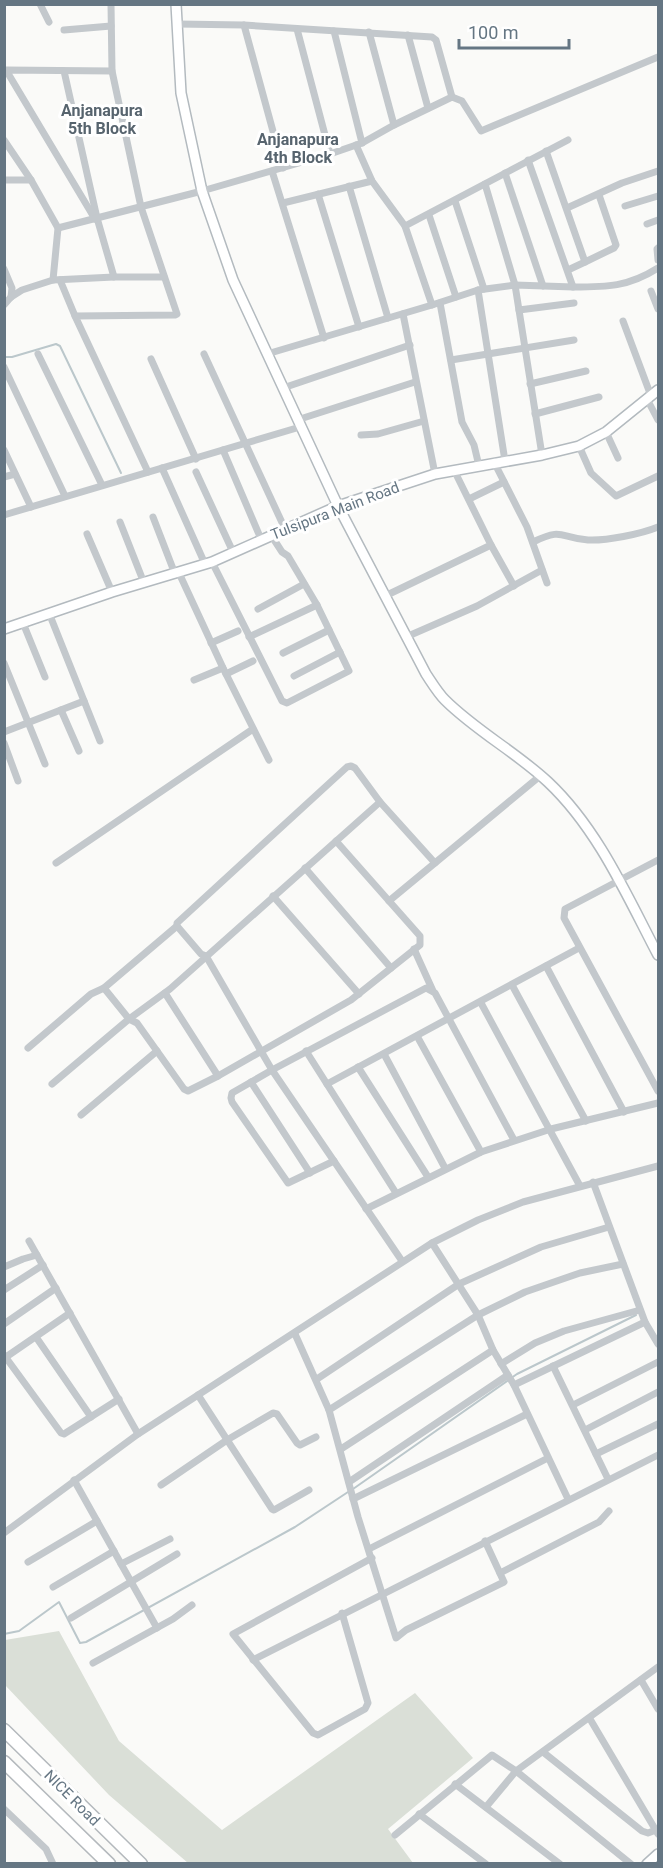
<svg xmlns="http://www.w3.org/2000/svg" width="663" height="1868" font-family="Roboto,sans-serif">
<rect width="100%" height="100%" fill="#fafaf8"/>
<path fill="#dadfd7" d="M59 1631 119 1741 222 1830 415 1693 473 1758 388 1829 413 1863H188L109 1795 5 1685V1640Z"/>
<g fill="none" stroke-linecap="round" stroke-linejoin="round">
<g stroke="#bbc7cb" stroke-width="2">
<path d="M4 357H12L56 344 60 346 121 473"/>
<path d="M353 1489 517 1374 636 1315"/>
<path d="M4 1634 19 1631 59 1602 80 1643 86 1642 295 1527 348 1492"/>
</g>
<g stroke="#b3babf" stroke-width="12">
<g id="secondary">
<path d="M176 4 181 93 202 191 233 280 338 506 426 674C432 683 438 693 445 700 476 731 516 752 548 782 598 829 627 896 658 955"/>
<path d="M4 629 112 592 212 562 338 506 435 474 542 455 579 446 606 432 658 390"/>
<path d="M647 1864 658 1854"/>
</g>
</g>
<g stroke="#b4b9bd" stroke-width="15">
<g id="highway">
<path d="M4 1730 141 1864"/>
<path d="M4 1762 109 1864"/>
</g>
</g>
<g stroke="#c3c8cc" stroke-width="7">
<path d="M40 4 49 22"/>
<path d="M111 4 112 71 141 207 177 314 175 315 75 316 148 472"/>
<path d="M177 24 244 25 432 37 436 40 452 97"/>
<path d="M244 25 283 168"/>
<path d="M297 29 330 154"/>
<path d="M64 30 111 26"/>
<path d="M334 31 362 143"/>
<path d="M369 32 394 125"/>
<path d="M408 35 428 108"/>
<path d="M64 71 97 218 114 277"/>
<path d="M4 140 31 180 58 228 53 280"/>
<path d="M356 145 372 181 405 226 568 140"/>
<path d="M546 151 585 262 568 270"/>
<path d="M272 171 324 338"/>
<path d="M505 173 543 286"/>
<path d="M4 180H31"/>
<path d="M485 184 515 285 542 455"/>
<path d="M349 186 388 318"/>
<path d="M318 194 359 327"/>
<path d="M455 201 484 289"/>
<path d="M283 203 372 181"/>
<path d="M625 206 658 196"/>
<path d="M567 208 622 183 658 171"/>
<path d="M429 215 456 297"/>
<path d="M95 219 6 70 112 71"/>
<path d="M647 224 658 220"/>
<path d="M405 226 432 305"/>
<path d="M58 228 202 191 330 154 362 143 394 125 452 97 462 101 481 131 658 57"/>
<path d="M658 248 657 249 658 260"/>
<path d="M585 262 614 248 616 245 599 195"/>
<path d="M4 269 12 288 11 297"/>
<path d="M60 280 75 316"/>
<path d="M573 287C607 287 628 287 658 268"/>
<path d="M478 290 505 461"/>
<path d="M651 291 658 309"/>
<path d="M440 303 462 422 474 445 479 466"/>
<path d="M4 305 11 297 22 290 53 280 114 277H164"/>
<path d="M519 310 574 303"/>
<path d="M403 314 435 474"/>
<path d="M623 321 651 396"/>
<path d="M38 354 102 485"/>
<path d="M204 354 285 529"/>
<path d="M267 354 432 305 478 290 515 285 573 287 528 160"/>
<path d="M151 359 196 459"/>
<path d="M451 360 574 340"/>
<path d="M4 367 65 496"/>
<path d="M530 384 586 371"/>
<path d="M283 388 410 345"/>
<path d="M647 399 658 420"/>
<path d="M535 414 599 397"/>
<path d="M297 420 415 382"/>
<path d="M606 432 618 458"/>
<path d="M361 435 378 434 424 421"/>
<path d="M579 446 591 473 616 496 658 476"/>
<path d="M4 450 31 507"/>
<path d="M223 450 261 539"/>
<path d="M494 462 527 527 547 583"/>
<path d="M162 468 205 564"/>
<path d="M196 472 233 552"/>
<path d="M4 477 15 474"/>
<path d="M469 499 504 482"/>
<path d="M4 515 300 427"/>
<path d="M153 517 175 574"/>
<path d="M120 522 144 583"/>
<path d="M87 534 112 592"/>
<path d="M533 542C564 527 559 538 588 540 606 541 641 534 658 527"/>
<path d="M491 545 514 586"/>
<path d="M212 562 282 701 287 703 349 671 317 605 288 556 282 552 271 535"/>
<path d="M179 573 223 668 269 760"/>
<path d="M385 596 491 545 454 470"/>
<path d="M258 609 304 584"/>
<path d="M49 613 100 741"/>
<path d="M23 623 45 677"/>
<path d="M249 637 317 605"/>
<path d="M406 637 477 606 542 570"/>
<path d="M211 643 238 631"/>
<path d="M283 653 329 630"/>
<path d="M4 663 45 764"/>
<path d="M226 674 253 661"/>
<path d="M294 676 340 652"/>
<path d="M194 680 223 668"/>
<path d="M61 710 79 751"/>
<path d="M4 732 84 701"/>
<path d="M4 743 18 781"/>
<path d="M658 860 565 909 564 918 658 1091"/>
<path d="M56 863 253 729"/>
<path d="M305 868 391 968"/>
<path d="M273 896 359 994"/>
<path d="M389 901 540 776"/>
<path d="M414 949 433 991"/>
<path d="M546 966 624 1112"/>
<path d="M512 985 586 1121"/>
<path d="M104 988 129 1019 137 1023 184 1089 188 1091 218 1076 351 1000 420 945V936L336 841"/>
<path d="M165 993 218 1076"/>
<path d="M481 1003 580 1186"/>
<path d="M417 1036 481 1152"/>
<path d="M28 1048 91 994 104 988 177 926"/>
<path d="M306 1051 396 1193"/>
<path d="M384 1054 445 1168"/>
<path d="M358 1067 428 1177"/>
<path d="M251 1082 310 1173"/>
<path d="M52 1084 129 1019 170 989 380 802"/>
<path d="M327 1084 579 948"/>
<path d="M81 1115 157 1051"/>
<path d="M334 1161 288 1183 232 1102 231 1098 232 1093 272 1070 206 956 201 954 177 926V923L347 767 351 766 355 768 380 802 435 863"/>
<path d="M593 1182 645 1322 658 1344"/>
<path d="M366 1209 481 1152 551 1129 658 1103"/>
<path d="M29 1241 138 1434"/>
<path d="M432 1243 478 1315 493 1350 514 1385 568 1499"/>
<path d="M402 1261 272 1070 426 988 435 993 514 1140"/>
<path d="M4 1267 23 1259 37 1255"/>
<path d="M4 1290 43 1265"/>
<path d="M4 1324 56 1288"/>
<path d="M295 1334 329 1410 358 1517 396 1638 406 1630 504 1582 485 1541"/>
<path d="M36 1337 91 1417"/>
<path d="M4 1355 61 1433 64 1434 119 1399"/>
<path d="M6 1357 70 1313"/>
<path d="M501 1364 535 1343 564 1331 640 1310"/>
<path d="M553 1366 608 1479"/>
<path d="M317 1379 459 1284 541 1247 609 1227"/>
<path d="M514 1385 645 1322"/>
<path d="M198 1395 272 1509 274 1510 309 1490"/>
<path d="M573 1405 658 1362"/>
<path d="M329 1410 478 1315 525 1292 580 1273 623 1264"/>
<path d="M585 1430 658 1392"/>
<path d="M341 1449 493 1350"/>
<path d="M596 1454 658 1424"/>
<path d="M74 1480 157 1628"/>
<path d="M349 1482 508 1375"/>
<path d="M161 1485 227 1440 273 1413 277 1414 297 1443 300 1445 316 1437"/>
<path d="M353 1499 527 1414"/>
<path d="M4 1533 138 1434 432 1243 478 1220 523 1202 658 1166"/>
<path d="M369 1549 548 1458"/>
<path d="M28 1562 97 1521"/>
<path d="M121 1564 170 1539"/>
<path d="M500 1573 599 1522 609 1511"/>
<path d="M53 1587 114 1551"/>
<path d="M342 1613 368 1703 365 1709 318 1735 313 1733 233 1634 372 1558"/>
<path d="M71 1618 177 1554"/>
<path d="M253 1660 658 1455"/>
<path d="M93 1663 173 1619 192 1605"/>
<path d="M641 1680 658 1709"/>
<path d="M590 1719 658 1834"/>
<path d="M543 1752 642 1831 648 1833 656 1830"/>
<path d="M455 1784 560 1864"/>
<path d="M4 1809 46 1849 53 1864"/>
<path d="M419 1814 486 1864"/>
<path d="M395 1835 492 1755 516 1771 486 1807"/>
<path d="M631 1864 516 1771 658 1667"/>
</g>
<use href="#secondary" stroke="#fff" stroke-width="9"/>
<use href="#highway" stroke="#fff" stroke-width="12"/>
</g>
<g text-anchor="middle" stroke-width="6" stroke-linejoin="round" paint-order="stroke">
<g font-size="15" fill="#657683" stroke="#fff">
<text transform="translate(335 511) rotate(-21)" y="5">Tulsipura Main Road</text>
<text transform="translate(72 1798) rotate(45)" y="5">NICE Road</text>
</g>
<g font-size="16" font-weight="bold" fill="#57646e" stroke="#fff">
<text x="102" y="116">Anjanapura<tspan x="102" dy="18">5th Block</tspan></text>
<text x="298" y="145">Anjanapura<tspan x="298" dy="18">4th Block</tspan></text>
</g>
</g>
<rect width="663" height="1868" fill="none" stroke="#657683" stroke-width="12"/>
<path d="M459 39v9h110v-9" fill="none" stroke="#657683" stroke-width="3"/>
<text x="468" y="39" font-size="18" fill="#657683" stroke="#ffffff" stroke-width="4.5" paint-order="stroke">100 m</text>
</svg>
